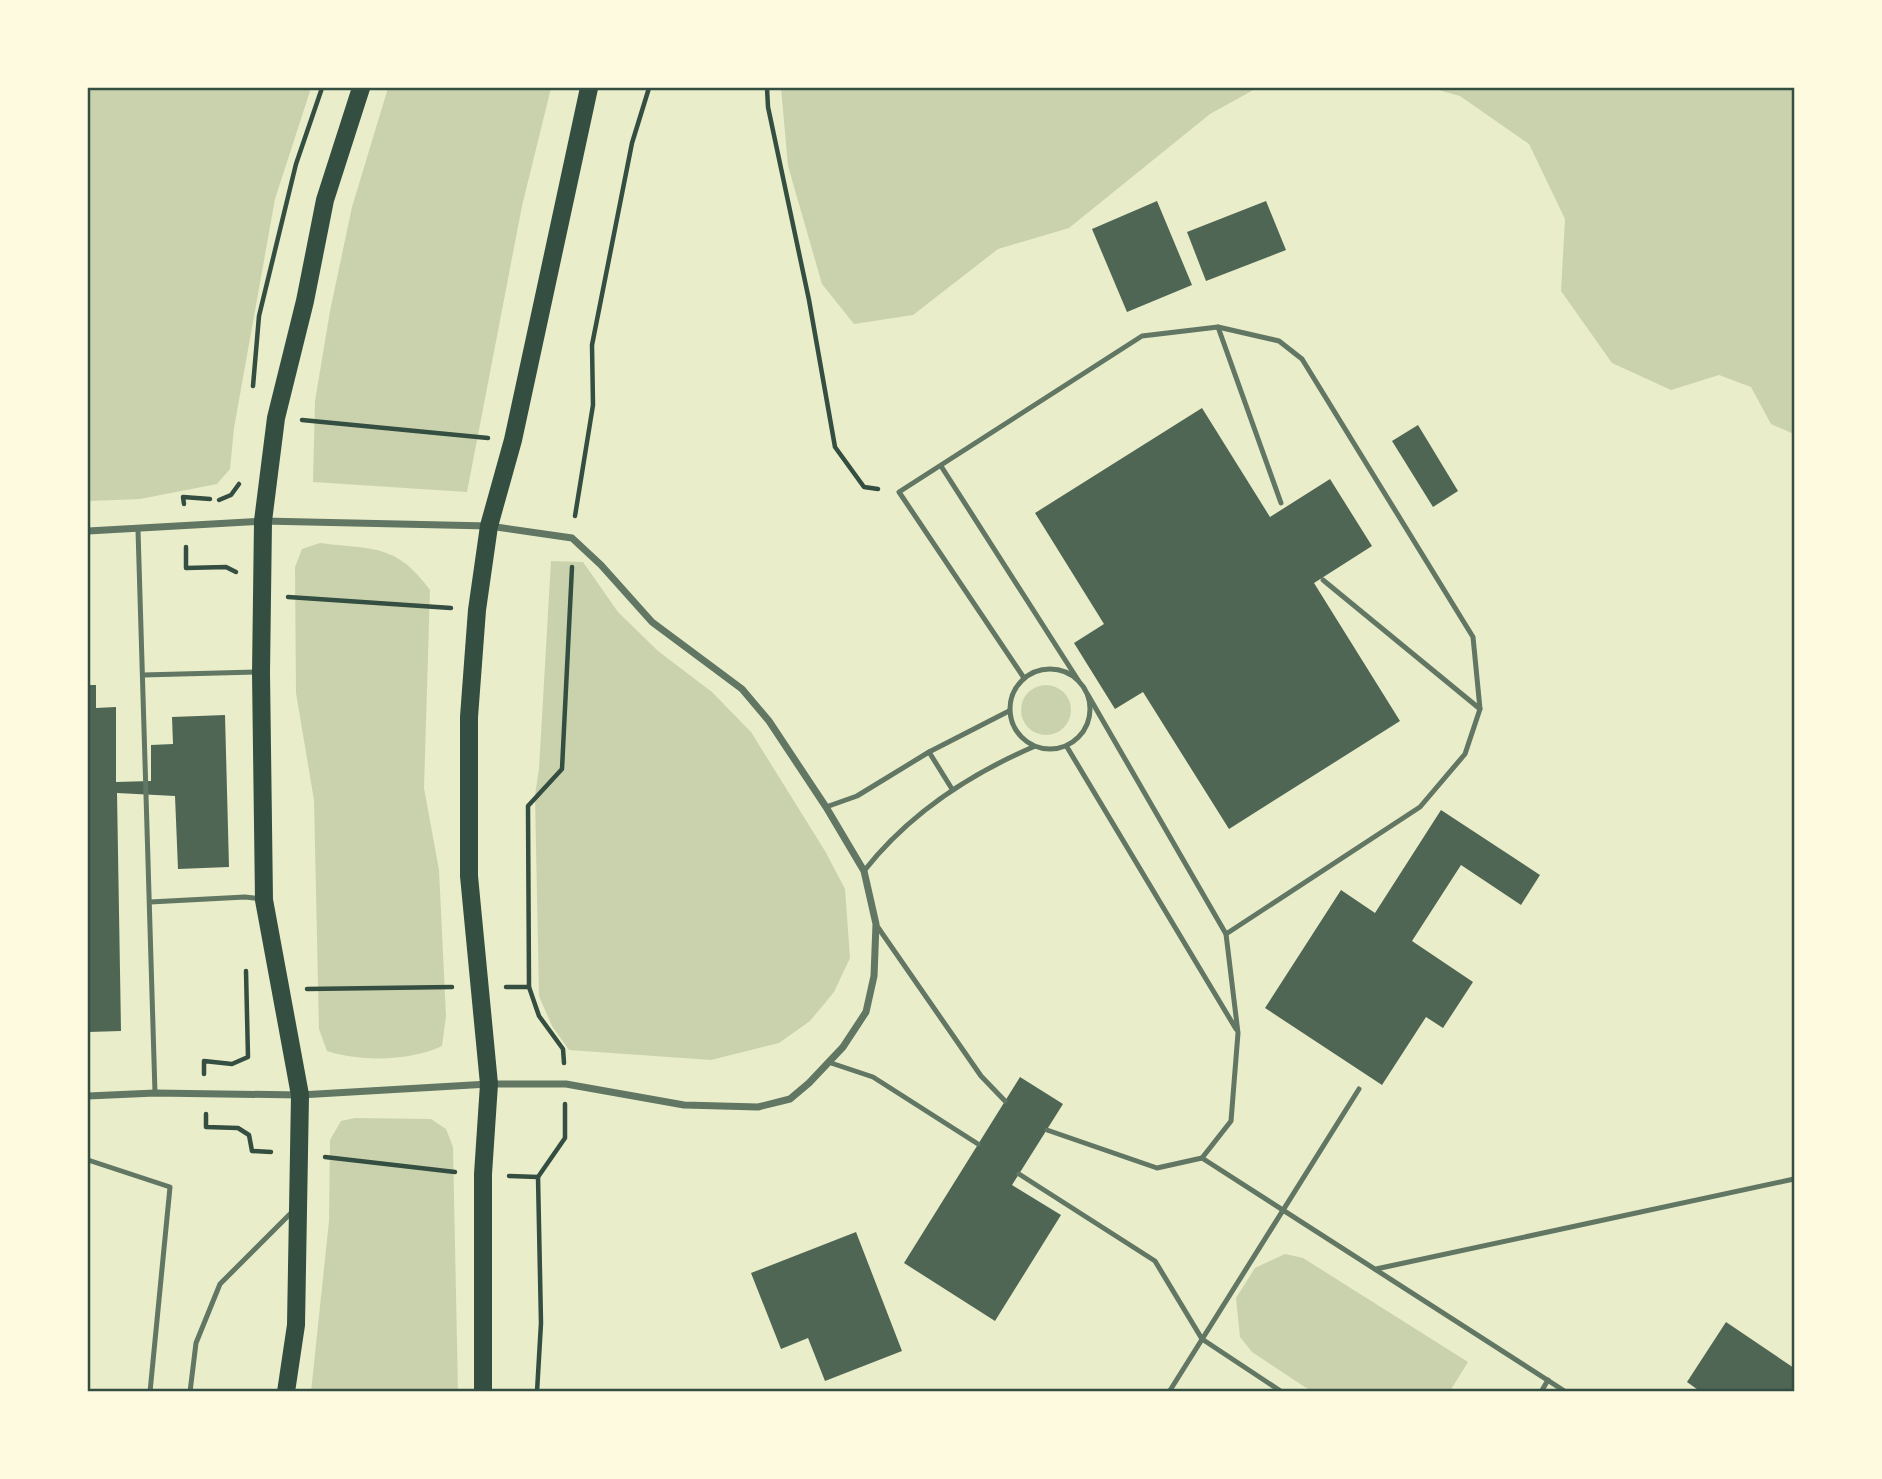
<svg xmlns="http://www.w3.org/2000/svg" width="1882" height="1479" font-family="Poppins,sans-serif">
<rect width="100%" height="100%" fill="#e9edc9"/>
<g fill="#cad2ad">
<path d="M88 88H311L275 199 234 428 230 469 217 484 140 499 88 501Z"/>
<path d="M388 88H551L522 206 467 492 313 482 315 401 330 311 352 207Z"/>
<path d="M781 88H1257L1210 114 1069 228 998 249 913 315 854 324 822 284 788 166Z"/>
<path d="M1431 88H1794V434L1771 424 1751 387 1719 375 1671 390 1612 363 1561 291 1565 219 1529 144 1460 96Z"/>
<path d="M320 543C373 550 396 543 430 590L424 788 439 870 446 1016 442 1046C411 1061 361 1062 327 1051L319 1029 314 800 296 693 295 567 302 549Z"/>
<path d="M551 561 583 562 618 612 658 651 712 692 751 732 825 851 845 889 850 958 834 992 810 1021 779 1043 711 1060 569 1050 552 1026 539 996 535 795 539 769Z"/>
<circle cx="1046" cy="710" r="25"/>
<path d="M355 1118 431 1119 446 1129 453 1147 458 1391 311 1392 329 1221 330 1140 341 1121Z"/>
<path d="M1285 1254 1303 1258 1468 1362 1450 1391H1311L1252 1352 1240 1337 1236 1298 1255 1268Z"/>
</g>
<g fill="#4f6655">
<path d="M1157 201 1192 285 1127 312 1092 229Z"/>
<path d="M1266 201 1286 250 1206 281 1187 232Z"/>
<path d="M1202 408 1270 517 1330 479 1372 546 1314 583 1400 721 1229 829 1143 692 1115 709 1074 643 1104 624 1035 513Z"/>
<path d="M1418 425 1458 491 1433 507 1392 441Z"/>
<path d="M88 685H96V708L116 707V782L151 781V745L173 744 172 717 225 715 229 867 178 869 175 796 117 793 121 1031 88 1032Z"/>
<path d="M1441 810 1540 875 1521 905 1461 865 1412 941 1473 982 1443 1028 1426 1017 1382 1085 1265 1008 1341 890 1375 913Z"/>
<path d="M1020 1077 1063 1104 1012 1185 1061 1215 995 1321 904 1263Z"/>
<path d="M856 1232 902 1351 825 1381 808 1338 781 1349 751 1273Z"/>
<path d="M1726 1322 1794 1368V1392H1701L1687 1382Z"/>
</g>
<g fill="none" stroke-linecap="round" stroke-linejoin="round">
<g stroke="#344e41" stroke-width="4.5">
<path d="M767 88 768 107 809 300 835 447 864 487 878 489"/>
<path d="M253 386 259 316 296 164 322 88"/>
<path d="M302 420 488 438"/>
<path d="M219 500 231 495 239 484"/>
<path d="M184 504 183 497 210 499"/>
<path d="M575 516 593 405 592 345 632 143 649 88"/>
<path d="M186 547V568L226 567 236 572"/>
<path d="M288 597 451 608"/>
<path d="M506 987H529"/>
<path d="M307 989 452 987"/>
<path d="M564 1063 563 1049 539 1016 529 987 528 806 562 769 572 567"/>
<path d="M204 1074V1061L232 1064 248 1057 246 971"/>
<path d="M206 1114V1127L238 1128 249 1135 252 1151 271 1152"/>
<path d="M325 1157 455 1172"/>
<path d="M509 1176 538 1177"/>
<path d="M537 1392 541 1323 538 1177 565 1138V1104"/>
</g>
<g stroke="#617663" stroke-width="5">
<path d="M1218 327 1281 503"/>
<path d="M941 466 1078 680"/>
<path d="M138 530 155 1093"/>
<path d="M1323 580 1480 709"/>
<circle cx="1050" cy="709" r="40"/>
<path d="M143 675 257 672"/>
<path d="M1024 678 899 492 1142 336 1218 327 1279 341 1302 359 1473 637 1480 709 1465 754 1420 807 1226 934"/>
<path d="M1067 747 1236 1029"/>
<path d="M929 752 952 789"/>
<path d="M826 807 857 796 929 752 1009 711"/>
<path d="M864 871C908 815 968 775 1033 747"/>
<path d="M150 902 245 897 262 899"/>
<path d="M877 926 981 1076 1005 1101"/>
<path d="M828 1062 873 1077 978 1144"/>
<path d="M1047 1130 1157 1168 1202 1158 1231 1121 1238 1033 1226 934 1088 695"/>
<path d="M1202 1158 1566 1392"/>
<path d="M88 1160 170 1187 150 1392"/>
<path d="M1019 1174 1155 1261 1202 1339 1282 1392"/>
<path d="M1376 1269 1794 1179"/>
<path d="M190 1392 196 1343 220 1284 292 1212"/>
<path d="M1169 1392 1359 1089"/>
<path d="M1541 1392 1548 1380"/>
</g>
<path stroke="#617663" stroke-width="7" d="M88 531 263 521 489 526 572 538 601 565 652 622 742 689 769 721 826 807 864 871 876 924 874 976 866 1012 843 1047 809 1083 790 1099 758 1107 684 1105 566 1084H489L300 1095 155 1093 88 1096"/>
<g stroke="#344e41" stroke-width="18">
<path d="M286 1392 296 1325 300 1095 264 900 261 673 263 521 276 418 305 301 325 200 361 88"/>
<path d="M483 1392V1174L489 1084 469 876V717L477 610 489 526 513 440 589 88"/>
</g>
</g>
<rect width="1882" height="1479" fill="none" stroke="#fefae0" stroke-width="178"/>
<rect x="89" y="89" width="1704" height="1301" fill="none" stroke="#344e41" stroke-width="2.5"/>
</svg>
